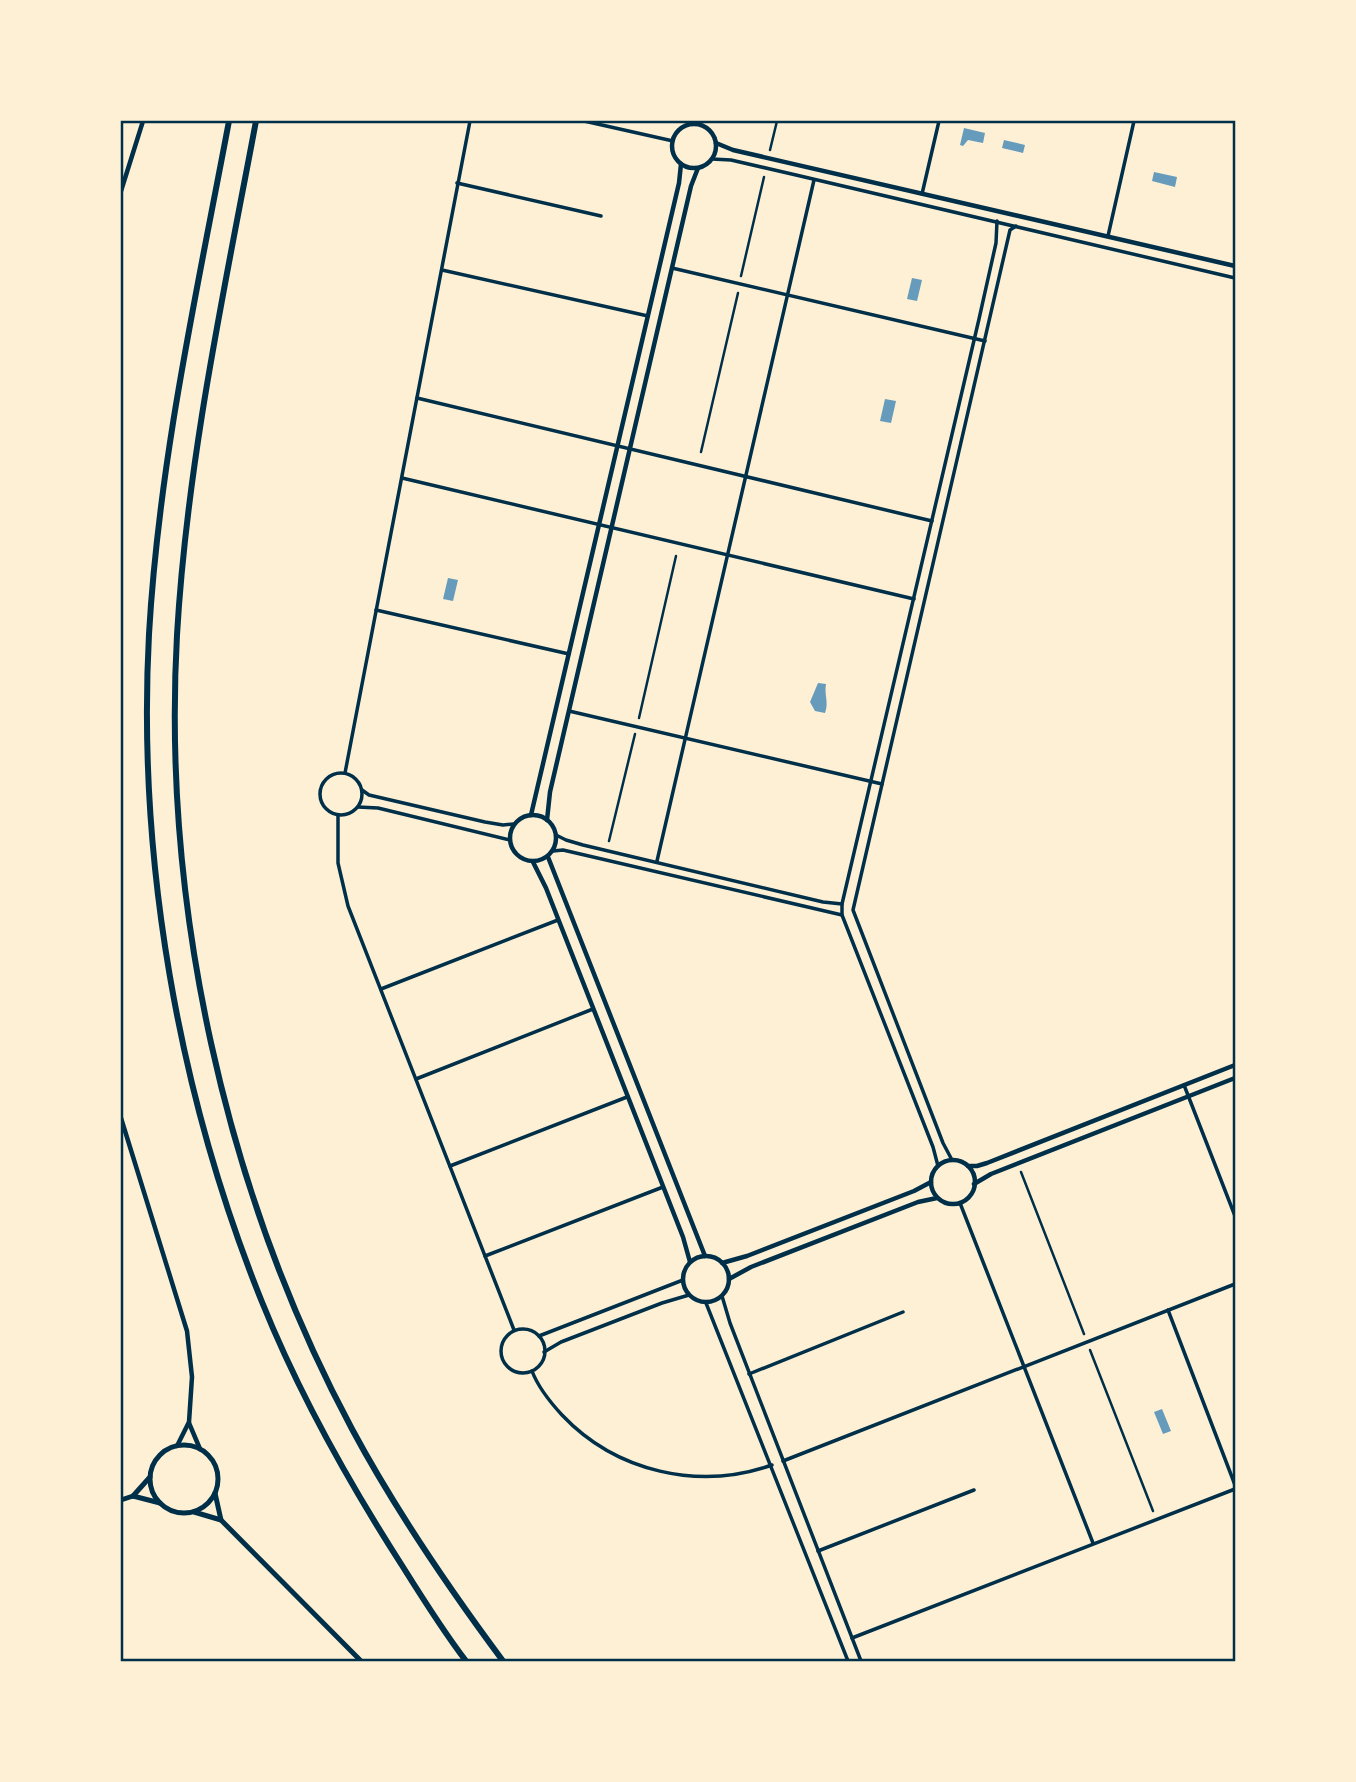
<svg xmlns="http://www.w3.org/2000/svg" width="1356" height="1782" font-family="Barlow,sans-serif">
<rect width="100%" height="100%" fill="#fdf0d5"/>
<g fill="#669bbc">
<path d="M964 128 985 133 983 143 968 140 963 146 960 145Z"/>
<path d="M1004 140 1025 145 1023 153 1002 148Z"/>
<path d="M1154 172 1177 177 1175 187 1152 181Z"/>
<path d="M912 278 922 280 917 301 907 299Z"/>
<path d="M885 399 896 401 891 423 880 421Z"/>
<path d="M448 578 458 580 453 601 443 599Z"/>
<path d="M818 683 826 684C824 695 829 702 825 713L815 711 810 702Z"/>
<path d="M1162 1409 1171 1431 1163 1434 1154 1412Z"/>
</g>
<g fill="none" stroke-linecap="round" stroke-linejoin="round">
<g stroke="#003049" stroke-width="2.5">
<path d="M770 150 777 121"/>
<path d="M741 276 764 177"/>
<path d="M701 452 738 293"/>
<path d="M639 718 676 556"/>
<path d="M609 841 635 734"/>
<path d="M1021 1172 1084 1334"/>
<path d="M1090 1350 1153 1511"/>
</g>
<g stroke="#003049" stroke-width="3.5">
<path d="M584 121 673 141"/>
<path d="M712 159 731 160 796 175 1235 278"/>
<path d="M457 183 601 216"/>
<path d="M922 194 939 121"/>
<path d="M1108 236 1134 121"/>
<path d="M672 268 985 341"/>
<path d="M442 270 648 316"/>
<path d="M417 398 932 521"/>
<path d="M402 478 914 599"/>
<path d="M376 610 569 654"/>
<path d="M569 711 882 784"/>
<circle cx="341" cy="794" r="21"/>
<path d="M345 773 470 121"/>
<path d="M362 790 369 795 485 822 503 825 514 824"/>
<path d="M358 807 378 808 510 840"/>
<path d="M338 815V863L348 906 514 1330"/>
<path d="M556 835 566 840 583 845 823 902 842 904"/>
<path d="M553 851 563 850 842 915"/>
<path d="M657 861 814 180"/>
<path d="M381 989 558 920"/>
<path d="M416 1079 593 1009"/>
<path d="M1184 1085 1235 1216"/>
<path d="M952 1160 943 1143 853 910 1010 230 1016 226"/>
<path d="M450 1166 627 1097"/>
<path d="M938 1166 933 1147 842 915V904L979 319 996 243 997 221"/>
<path d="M960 1203 1093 1543"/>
<path d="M485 1256 663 1187"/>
<path d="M722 1296 730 1323 861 1661"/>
<path d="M706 1303 848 1661"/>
<path d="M1168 1310 1235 1485"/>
<circle cx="523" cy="1351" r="22"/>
<path d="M539 1336 683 1280"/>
<path d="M544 1352 561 1342 662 1303 689 1295"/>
<path d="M532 1371C538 1387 550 1402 562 1415 616 1472 699 1491 772 1465"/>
<path d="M749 1374 903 1312"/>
<path d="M783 1461 1235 1284"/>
<path d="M818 1551 974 1490"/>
<path d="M852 1638 1235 1489"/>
</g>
<g stroke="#003049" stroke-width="4.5">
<path d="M121 191 143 121"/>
<path d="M121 1118 187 1331 192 1377 189 1422 177 1446"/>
<path d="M189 1423 200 1449"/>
</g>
<g stroke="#003049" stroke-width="4.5">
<circle cx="694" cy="146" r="22"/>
<path d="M716 143 733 150 1235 266"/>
<circle cx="533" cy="838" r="23"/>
<path d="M531 815 679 183 681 164"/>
<path d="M547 820 550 792 691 186 698 168"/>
<path d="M548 857 705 1256"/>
<path d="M533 862 546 888 683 1237 690 1262"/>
<circle cx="953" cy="1182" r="22"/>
<path d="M968 1166H977L987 1163 1235 1065"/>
<path d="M974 1184 991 1174 1235 1078"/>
<circle cx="706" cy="1279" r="23"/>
<path d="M722 1263 747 1256 914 1191 931 1182"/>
<path d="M729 1279 751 1267 918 1202 937 1198"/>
</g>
<g stroke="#003049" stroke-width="5">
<circle cx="184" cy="1479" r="34"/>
<path d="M215 1493 221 1520"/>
<path d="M133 1496 160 1503"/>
<path d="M133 1496 150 1477"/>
<path d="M121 1500 133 1496"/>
<path d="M194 1512 221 1520 361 1661"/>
</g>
<g stroke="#003049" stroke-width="6">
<path d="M229 121C197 291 159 461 149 634 137 858 178 1094 262 1302 299 1394 349 1483 403 1567 423 1599 443 1631 466 1661"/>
<path d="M256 121C224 291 187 462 177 635 162 904 225 1192 352 1429 396 1511 448 1587 503 1661"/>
</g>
</g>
<rect width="1356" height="1782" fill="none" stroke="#fdf0d5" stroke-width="245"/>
<rect x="122" y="122" width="1112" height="1538" fill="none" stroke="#003049" stroke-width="2.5"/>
</svg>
